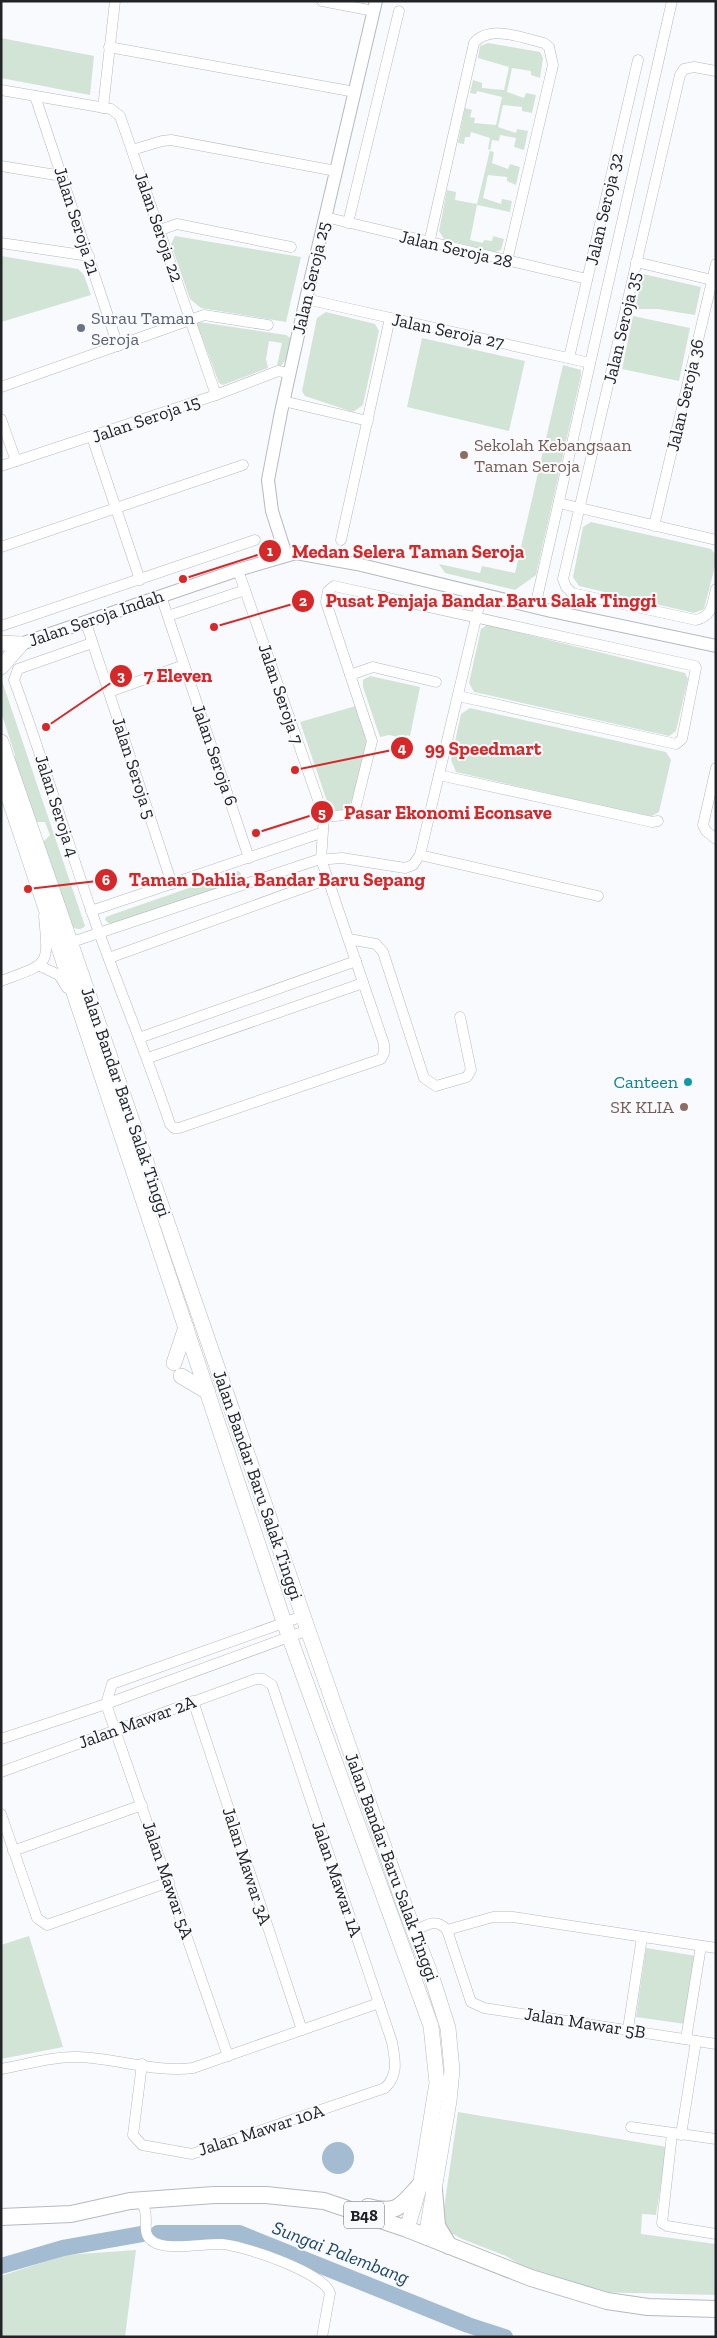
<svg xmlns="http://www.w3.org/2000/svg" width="717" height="2338" font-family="'Zilla Slab',serif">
<rect width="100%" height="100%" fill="#f8fafe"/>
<g fill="#d2e4d5">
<path d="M1 38 94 56 90 95 1 78Z"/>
<path d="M488 43 540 52 543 58 540 78 531 75V71L512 68 507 92 524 98 526 93 536 95 532 113 522 111V107L503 105 498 127 516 133 517 129 528 131 524 150 514 147 516 138 500 135 499 141 492 140 490 151 494 152 492 163 508 169 510 164 520 167 516 185 507 181V177L488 175 483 198 501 204 502 199 512 201 510 212 477 205 470 240 483 243 484 240 492 241 493 236 504 239 501 250 495 252 444 239 439 231 447 190 456 192 455 200 477 204 490 150 488 149 490 138 471 132 470 137H465L464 144 458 143 465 108 472 110 470 117 475 118 474 123 496 125 502 97 477 91 476 94 470 93 473 80 482 83V88L504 90 509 67 478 58 480 46Z"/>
<path d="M175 236 301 257 286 322 201 308 190 299 171 244Z"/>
<path d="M1 256 78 269 84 275 91 295 1 322Z"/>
<path d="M643 274 701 287 695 315 658 309H635Z"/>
<path d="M326 312 375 324 379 331 363 405 353 412 305 396 302 391 317 318Z"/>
<path d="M633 316 690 328 679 381 622 369Z"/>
<path d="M199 322 286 335 292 339 286 359 281 366 277 365 282 343 269 341 266 359 268 368 223 385 219 383 197 324Z"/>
<path d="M422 338 525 361 509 431 407 407Z"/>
<path d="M563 365 581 370V375L536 575 515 590 445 573 439 564 480 573 482 566 515 573Z"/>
<path d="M591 522 711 549 716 555V562L704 609 694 613 579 586 573 577 583 527Z"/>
<path d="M487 625 685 673 688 679 676 731 669 736 474 692 469 683 481 629Z"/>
<path d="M370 676 420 687 410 736 407 735 406 739 389 735 380 737 363 687V680Z"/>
<path d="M1 678 85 926C80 931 76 929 70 926L41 844 50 835 45 822H34L13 762 15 755 1 712Z"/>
<path d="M356 706C359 717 366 732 366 743 366 756 356 798 348 807 344 813 337 813 331 813L300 722Z"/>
<path d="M470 708 666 752 671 760 659 812 650 817 456 772 451 760 461 714Z"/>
<path d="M238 871 241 873 239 881 110 924 105 920 106 917 114 914Z"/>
<path d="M29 1936 63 2047 1 2059V1945Z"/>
<path d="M646 1948 697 1956 685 2024 636 2017Z"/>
<path d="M458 2112 667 2147 656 2215 642 2214 641 2234 716 2244V2295L593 2292 529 2270 506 2256 462 2239 451 2233 445 2224 443 2215Z"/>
<path d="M136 2250 125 2337H1V2276L65 2255Z"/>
</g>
<circle fill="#a3bcd2" cx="338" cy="2158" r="16"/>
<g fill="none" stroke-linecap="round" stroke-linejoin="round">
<g stroke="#a3bcd2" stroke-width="16">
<path d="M158 2233H239L468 2325 505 2337"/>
<path d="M1 2266 63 2248 142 2234"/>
</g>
<g stroke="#b5b9c1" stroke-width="11">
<g id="minor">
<path d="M322 1 374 11"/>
<path d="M109 47 355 92"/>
<path d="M716 71 694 67 684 69 680 75 563 579 566 587 572 593 696 620C713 616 712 604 716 589"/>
<path d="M1 90 111 109 120 116 216 395"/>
<path d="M35 96 118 346"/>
<path d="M103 108 115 1"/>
<path d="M132 150 162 141 171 140 336 171"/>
<path d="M1 166 62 176"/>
<path d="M325 217 587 279"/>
<path d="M348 223 399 11"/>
<path d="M160 230 177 224 291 247"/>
<path d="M1 243 89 256"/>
<path d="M429 243 474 43C490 24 523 38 544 43L549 47 553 65 507 261"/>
<path d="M636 262 716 281"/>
<path d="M306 299 590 363"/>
<path d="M569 358 638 60"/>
<path d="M1 387 204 315 268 325"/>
<path d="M283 401 368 421"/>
<path d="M1 419 16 461"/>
<path d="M92 437 140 580"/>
<path d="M1 466 216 395 278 371 289 373"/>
<path d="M559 503 716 540"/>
<path d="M654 526 716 264"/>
<path d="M341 540 390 318"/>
<path d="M1 547 243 465"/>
<path d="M161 596 249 858"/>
<path d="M535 607 672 1"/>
<path d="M168 616 245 590"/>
<path d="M86 623 172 884"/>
<path d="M1 626 255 540"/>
<path d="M92 643 18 669 14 680C42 756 65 834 91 910 116 982 146 1052 170 1124L174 1128H179L381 1059 384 1053V1044L321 859 324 817 238 570"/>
<path d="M350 675 373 667 436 682"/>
<path d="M109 692 184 665"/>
<path d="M716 768 703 825 706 831 716 839"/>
<path d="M439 775 652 822 658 821"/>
<path d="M324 817 345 815 355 810 372 741 326 602 328 591 334 586 695 666 696 668 682 739 676 744 458 696"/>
<path d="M420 855 598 896"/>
<path d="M91 911 321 833"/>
<path d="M349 939 376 944 383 952 424 1078 436 1086 467 1077 471 1070 460 1017"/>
<path d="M66 944 317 860 342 858 405 868 413 865 420 855 482 593"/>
<path d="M109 958 328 879"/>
<path d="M40 966 59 975 67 988"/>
<path d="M1 981C49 963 49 968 44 916"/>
<path d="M139 1038 356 961"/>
<path d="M148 1058 363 983"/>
<path d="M193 1701 302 2030"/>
<path d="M106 1704 228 2056"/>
<path d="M106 1704 112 1684 303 1616"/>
<path d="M1 1739 106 1704 308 1630"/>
<path d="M1 1772 256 1679H263L272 1685 392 2042C395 2060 399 2074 385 2088L192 2154 142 2145 133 2135 142 2064"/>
<path d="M1 1814 37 1918 47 1925 169 1882"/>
<path d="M13 1851 142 1805"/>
<path d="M415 1931C427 1924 437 1918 447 1930"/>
<path d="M716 1948 513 1917H493L447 1930 471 2002 484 2008 716 2044"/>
<path d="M628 2029 642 1937"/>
<path d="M686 2039 701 1946"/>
<path d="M1 2069C25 2065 53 2056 78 2057 116 2058 155 2073 193 2068L379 2003"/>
<path d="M631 2127 716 2139"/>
<path d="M672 2134 662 2223 667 2226 716 2234"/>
<path d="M681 2135 696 2041"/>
<path d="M141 2201C142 2204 145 2208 145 2211 148 2221 142 2233 151 2240 163 2252 205 2243 222 2244 244 2246 323 2272 330 2293L322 2337"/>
</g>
</g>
<g stroke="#b5b9c1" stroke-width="14">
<g id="tertiary">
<path d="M286 555 272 511 268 480 281 412 306 299 376 1"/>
<path d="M12 647 238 570 296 553 357 564 551 611 716 646"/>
</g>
</g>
<g stroke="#b5b9c1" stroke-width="16">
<g id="secondary">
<path d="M1 643 21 644"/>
<path d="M1 667 21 644"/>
<path d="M1 742 308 1630 406 1910 433 1981 448 2028 452 2070 449 2101 426 2237"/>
<path d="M1 774 284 1622 431 2026 437 2083 421 2181 407 2229"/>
<path d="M174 1363 186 1327"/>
<path d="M181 1376 208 1392"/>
</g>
</g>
<g stroke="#b5b9c1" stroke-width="18">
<g id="primary">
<path d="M434 2190 437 2226 449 2246"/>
<path d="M368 2207C398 2215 401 2206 420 2185"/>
<path d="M1 2217 71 2214 130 2201 214 2195H266L324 2201 407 2229 531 2278 607 2301 648 2307 716 2309"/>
</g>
</g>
<use href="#minor" stroke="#fff" stroke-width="10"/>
<use href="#tertiary" stroke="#fff" stroke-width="12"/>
<use href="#secondary" stroke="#fff" stroke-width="15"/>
<use href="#primary" stroke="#fff" stroke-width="16"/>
</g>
<circle fill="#6b7280" stroke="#f8fafe" stroke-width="2" cx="81" cy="328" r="5"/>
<g fill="#8d6e63" stroke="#f8fafe" stroke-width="2">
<circle cx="464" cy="455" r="5"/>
<circle cx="684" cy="1107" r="5"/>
</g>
<circle fill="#0f9aa8" stroke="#f8fafe" stroke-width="2" cx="688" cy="1082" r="5"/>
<g text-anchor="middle" stroke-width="4" stroke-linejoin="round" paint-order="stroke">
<rect fill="#f8fafe" stroke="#626467" stroke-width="1" x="344" y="2201.5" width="40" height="27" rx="4"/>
<g font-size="16" font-weight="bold" fill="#212326">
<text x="364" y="2221">B48</text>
</g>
<g font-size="18" fill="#212326" stroke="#f8fafe">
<text transform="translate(604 209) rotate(-77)" y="6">Jalan Seroja 32</text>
<text transform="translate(77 221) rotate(72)" y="6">Jalan Seroja 21</text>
<text transform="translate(159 227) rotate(71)" y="6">Jalan Seroja 22</text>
<text transform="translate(456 249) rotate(13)" y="6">Jalan Seroja 28</text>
<text transform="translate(311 278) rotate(-77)" y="6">Jalan Seroja 25</text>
<text transform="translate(622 328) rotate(-77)" y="6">Jalan Seroja 35</text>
<text transform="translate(448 331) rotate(12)" y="6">Jalan Seroja 27</text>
<text transform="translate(685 395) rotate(-77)" y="6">Jalan Seroja 36</text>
<text transform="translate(146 419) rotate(-19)" y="6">Jalan Seroja 15</text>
<text transform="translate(96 618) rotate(-19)" y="6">Jalan Seroja Indah</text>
<text transform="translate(281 694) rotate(71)" y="6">Jalan Seroja 7</text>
<text transform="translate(215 755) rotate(71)" y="6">Jalan Seroja 6</text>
<text transform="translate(134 768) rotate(72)" y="6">Jalan Seroja 5</text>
<text transform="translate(57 806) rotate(72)" y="6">Jalan Seroja 4</text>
<text transform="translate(126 1102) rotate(71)" y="6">Jalan Bandar Baru Salak Tinggi</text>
<text transform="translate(258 1485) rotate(71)" y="6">Jalan Bandar Baru Salak Tinggi</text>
<text transform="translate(137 1722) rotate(-20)" y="6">Jalan Mawar 2A</text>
<text transform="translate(247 1866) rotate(72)" y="6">Jalan Mawar 3A</text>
<text transform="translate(392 1867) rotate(70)" y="6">Jalan Bandar Baru Salak Tinggi</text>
<text transform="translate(337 1879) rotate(71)" y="6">Jalan Mawar 1A</text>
<text transform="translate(168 1880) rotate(71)" y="6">Jalan Mawar 5A</text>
<text transform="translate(585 2023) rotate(9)" y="6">Jalan Mawar 5B</text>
<text transform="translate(261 2130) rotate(-18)" y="6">Jalan Mawar 10A</text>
</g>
<g font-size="18" fill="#5b616d" stroke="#f8fafe" text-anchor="start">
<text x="91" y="324">Surau Taman<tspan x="91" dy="21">Seroja</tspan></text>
</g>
<g font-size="18" fill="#785e54" stroke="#f8fafe" text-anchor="start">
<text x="474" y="451">Sekolah Kebangsaan<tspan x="474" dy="21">Taman Seroja</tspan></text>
<text x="674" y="1113" text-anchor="end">SK KLIA</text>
</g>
<g font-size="18" fill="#0d838f" stroke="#f8fafe" text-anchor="end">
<text x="678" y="1088">Canteen</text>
</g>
<g font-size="19" font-style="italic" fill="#1c4666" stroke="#f8fafe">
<text transform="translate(341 2252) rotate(21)" y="7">Sungai Palembang</text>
</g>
</g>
<path fill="none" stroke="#d62828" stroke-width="2" d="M183 579L270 551M214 627L303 601M46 727L121 676M295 770L402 748M256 833L322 812M28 889L106 880"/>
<g fill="#d62828" stroke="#f8fafe" stroke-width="2">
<circle cx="183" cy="579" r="5"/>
<circle cx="214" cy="627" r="5"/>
<circle cx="46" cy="727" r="5"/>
<circle cx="295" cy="770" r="5"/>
<circle cx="256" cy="833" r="5"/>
<circle cx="28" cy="889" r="5"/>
<circle cx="270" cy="551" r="12"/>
<circle cx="303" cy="601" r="12"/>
<circle cx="121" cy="676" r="12"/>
<circle cx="402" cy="748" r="12"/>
<circle cx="322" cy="812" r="12"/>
<circle cx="106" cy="880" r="12"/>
</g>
<g font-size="15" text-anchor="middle" font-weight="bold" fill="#fff">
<text x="270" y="556">1</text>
<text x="303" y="606">2</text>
<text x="121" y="681">3</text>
<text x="402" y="753">4</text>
<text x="322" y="818">5</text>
<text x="106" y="885">6</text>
</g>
<g font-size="19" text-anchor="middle" font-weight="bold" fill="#d62828" stroke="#f8fafe" stroke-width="4" stroke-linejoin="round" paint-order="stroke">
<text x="408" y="558">Medan Selera Taman Seroja</text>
<text x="491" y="607">Pusat Penjaja Bandar Baru Salak Tinggi</text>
<text x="178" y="682">7 Eleven</text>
<text x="483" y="755">99 Speedmart</text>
<text x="448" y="819">Pasar Ekonomi Econsave</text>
<text x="277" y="886">Taman Dahlia, Bandar Baru Sepang</text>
</g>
<rect width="717" height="2338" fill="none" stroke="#212326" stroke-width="5"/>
</svg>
